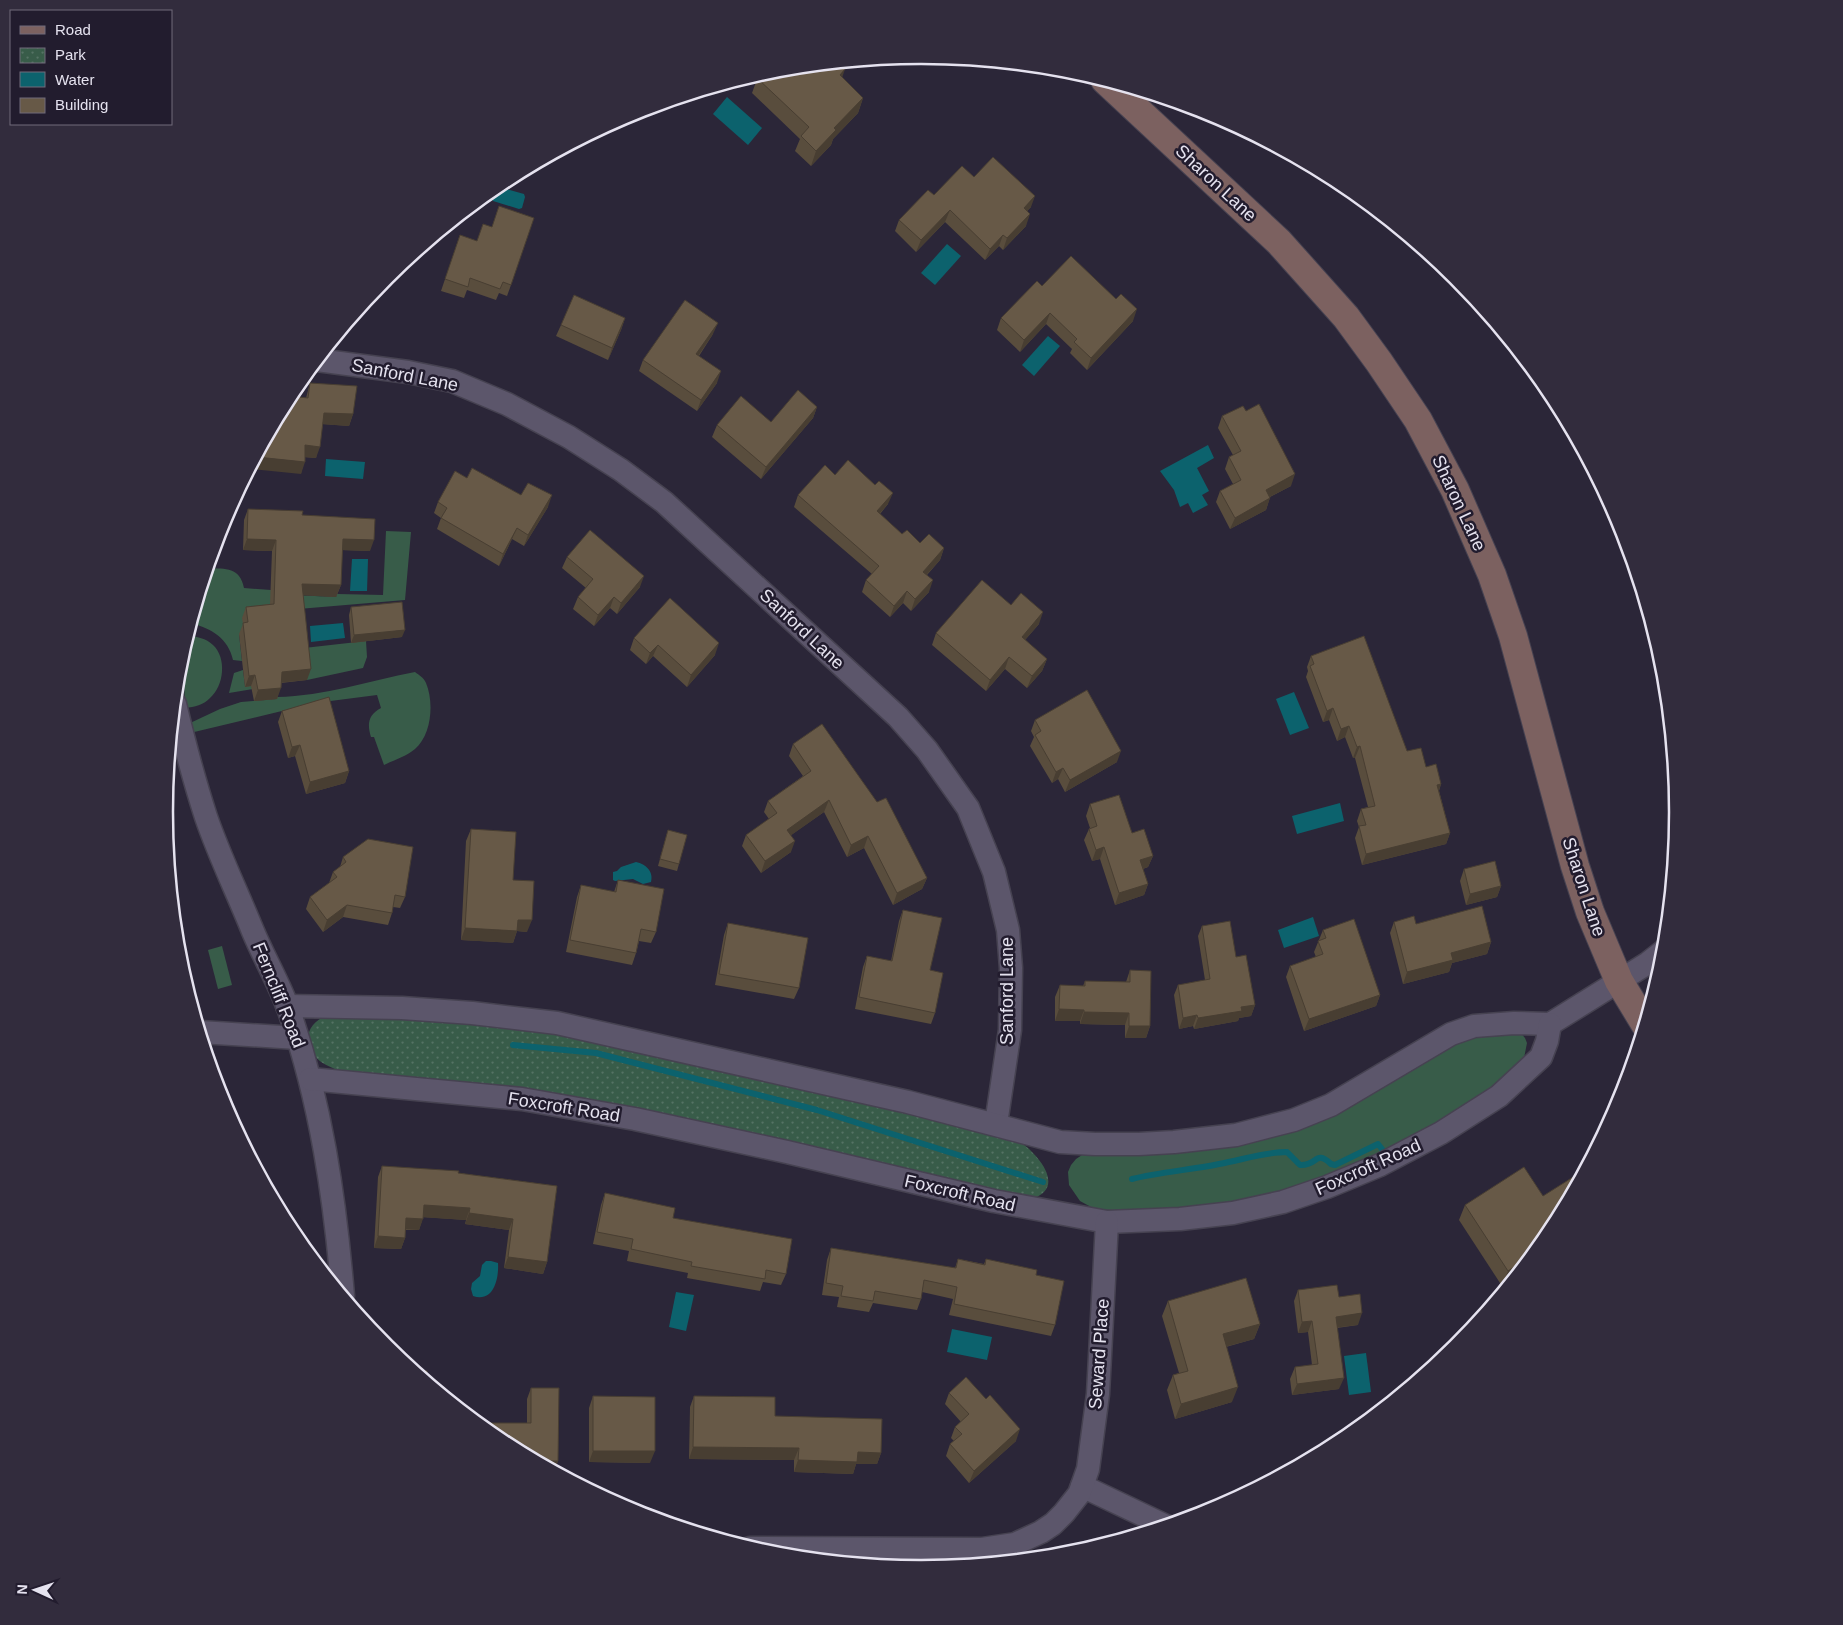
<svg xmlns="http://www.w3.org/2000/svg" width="1843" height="1625" font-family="Arial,sans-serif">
<defs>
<pattern id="park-dots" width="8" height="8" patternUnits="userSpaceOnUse" patternTransform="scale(1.25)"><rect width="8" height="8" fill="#385c49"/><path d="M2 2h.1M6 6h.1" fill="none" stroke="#557364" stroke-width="1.8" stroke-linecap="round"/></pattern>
</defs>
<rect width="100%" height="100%" fill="#2b2638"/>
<g fill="#385c49">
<path d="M386 531 411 532 405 600 250 613 244 618V633L239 634 242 661 233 660C228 638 212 629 191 623L208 568C226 569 240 567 244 588L271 590V594L336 597 337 594 383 595Z"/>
<path d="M187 635C197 637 206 638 213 645 227 658 224 686 210 698 203 705 195 707 185 708L183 651Z"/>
<path d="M366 641 367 657 363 668 307 680 304 648Z"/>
<path d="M243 670 245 686H253V689L229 693 234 673Z"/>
<path d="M415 672C419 675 424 678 426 683 434 702 432 734 415 749 407 756 394 760 384 765L374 737H371C367 724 368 715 381 708L377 695 315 703 190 733 188 724 220 709 241 702 276 699 277 697C325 696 369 681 415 672Z"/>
<path d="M222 946 232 985 218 989 208 950Z"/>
<path d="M1520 1032 1525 1038 1527 1043 1524 1058 1484 1096 1418 1136 1314 1184 1216 1206 1122 1212 1104 1210 1091 1207 1080 1201 1069 1185 1068 1172 1071 1165 1076 1159 1085 1153 1244 1141 1468 1036Z"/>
</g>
<path fill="url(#park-dots)" d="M332 1014 515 1024 701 1063 1019 1141C1037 1153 1068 1188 1031 1199L339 1071C331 1067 321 1064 315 1056 300 1037 311 1019 332 1014Z"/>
<g fill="#0c626d">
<path d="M727 97 762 128 748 145 713 114Z"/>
<path d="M499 187 524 194 525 197 522 208 519 209 493 201 492 198 496 188Z"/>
<path d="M947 244 961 256 935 285 921 273Z"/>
<path d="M1048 336 1060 346 1034 376 1022 365Z"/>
<path d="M1208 445 1214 458 1197 468 1209 491 1202 495 1208 505 1193 513 1188 503 1180 507 1174 490 1160 471Z"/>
<path d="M326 459 365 462 363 479 325 476Z"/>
<path d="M352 559H368L367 591H350Z"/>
<path d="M343 623 345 638 311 642 310 626Z"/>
<path d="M1294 692 1309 728 1290 735 1276 699Z"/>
<path d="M1340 803 1344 821 1297 834 1292 816Z"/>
<path d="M636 862C646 864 654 872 651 882L643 884 633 879 615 881 613 880V872L617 871 621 867Z"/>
<path d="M1313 917 1319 936 1284 948 1278 930Z"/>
<path d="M486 1261H491L498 1263C499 1278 494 1303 473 1296L471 1289 472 1283 480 1276 482 1265Z"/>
<path d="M676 1292 694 1295 686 1331 669 1327Z"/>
<path d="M952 1329 992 1337 987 1360 947 1352Z"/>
<path d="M1366 1353 1371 1392 1349 1395 1344 1356Z"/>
</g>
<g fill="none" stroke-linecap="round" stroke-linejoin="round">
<g stroke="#0c626d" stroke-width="6">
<path d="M513 1045 596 1053 817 1110 1043 1182"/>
<path d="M1132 1179C1160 1172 1190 1170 1219 1164 1242 1160 1264 1152 1287 1152L1300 1165C1318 1166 1315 1149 1331 1164L1335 1165 1378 1144 1382 1149"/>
</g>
<g stroke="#464251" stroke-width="25">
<g id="street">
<path d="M317 360 408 372 452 381 507 404 569 437 621 470 664 502 898 717 927 750 968 808 994 872 1008 930 1011 968 1010 1030 996 1124"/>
<path d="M175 704C184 742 194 780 206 817 219 855 237 892 252 929 263 956 278 981 288 1008 321 1101 335 1199 343 1296"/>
<path d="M287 1006 402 1008 472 1013 557 1023 908 1102 1060 1142 1095 1144H1139L1174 1142 1236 1135 1294 1120 1331 1105 1451 1034 1474 1026 1514 1023 1550 1024 1648 963 1666 949"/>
<path d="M200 1032 297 1038"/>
<path d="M310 1079 522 1099 635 1119 787 1152 994 1201 1107 1222 1180 1219 1233 1213 1283 1202 1327 1187 1380 1165 1441 1133 1499 1096 1541 1057 1547 1041 1550 1024"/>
<path d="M1082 1486 1166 1526"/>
<path d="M750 1548 982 1549 1015 1544 1041 1532 1053 1524 1064 1513 1079 1494 1082 1486 1088 1469 1098 1394 1107 1222"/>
</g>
</g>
<g stroke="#464251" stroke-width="30">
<path id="secondary" d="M1105 80 1279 242 1346 317 1379 362 1418 420 1455 490 1492 575 1513 636 1575 866 1590 912 1619 981 1645 1024"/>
</g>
<use href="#street" stroke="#5c566b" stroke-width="22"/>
<use href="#secondary" stroke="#7c6160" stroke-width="28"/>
</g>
<g fill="#594d3d">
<path d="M774 70 842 77 863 98 858 113 833 139 831 145 811 166 795 151 800 139 752 93 756 82 751 77Z"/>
<path d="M974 177 1031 207 1027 211 1026 226 1003 250 999 246 985 260 945 222 916 252 895 231 899 220 934 195Z"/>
<path d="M499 206 511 285 507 296 499 293 496 300 467 290 464 298 441 291 460 235 477 241 492 227Z"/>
<path d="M1042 286 1133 321 1087 370 1070 353 1072 349 1046 324 1020 352 997 330 1001 318Z"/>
<path d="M625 318 621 330 608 360 556 336 561 325Z"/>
<path d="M713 334 699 356 717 383 697 411 639 371 643 360Z"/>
<path d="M310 383 353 414 349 426 323 424 316 458 305 457 301 474 306 398Z"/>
<path d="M817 407 813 418 761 479 712 437 717 425 771 422Z"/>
<path d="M1222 416 1291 486 1270 497 1266 510 1230 529 1216 502 1220 491 1233 484 1225 469 1229 457 1233 455 1218 428Z"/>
<path d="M835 475 888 504 880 514 902 534 920 543 944 548 940 560 927 575 929 592 911 611 903 603 890 617 862 592 866 580 872 574 794 507 798 495Z"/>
<path d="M467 478 521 495 548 507 524 546 512 539 499 566 437 529 441 518 434 513 438 502Z"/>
<path d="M248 509 302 515 370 551 342 550 341 585 336 597 303 595 307 680 281 683 277 699 254 701 251 686 245 687 239 634 243 624 242 618 246 607 270 604 272 551 243 550 244 520Z"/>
<path d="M567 557 640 587 617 614 610 608 594 626 573 609 578 597 586 588 562 568Z"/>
<path d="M1011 605 1039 624 1025 640 1047 659 1042 671 1027 688 1005 669 986 691 932 645 936 633Z"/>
<path d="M351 607 402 637 351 643 349 615Z"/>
<path d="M634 638 715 655 687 687 653 656 646 664 630 650Z"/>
<path d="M1311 656 1407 751 1426 767 1441 784 1439 791 1450 833 1446 844 1362 865 1355 838 1359 827 1357 821 1361 809 1368 807 1355 758H1353L1345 737 1337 741 1329 720 1323 722 1306 677 1308 671 1307 667Z"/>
<path d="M282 711 349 771 345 783 306 794 295 756 288 758 278 722Z"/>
<path d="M1035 720 1117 762 1065 792 1058 779 1052 783 1030 746 1034 737 1031 731Z"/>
<path d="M793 744 927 878 922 889 893 905 864 848 847 857 824 812 791 835V852L761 873 742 846 746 835 769 819 764 812 768 801 803 776 789 756Z"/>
<path d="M1090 804 1132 833 1153 856 1148 867 1143 869 1148 884 1144 895 1115 905 1100 859 1092 861 1084 840 1089 829 1090 828 1086 816Z"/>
<path d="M471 829 513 880 527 932 517 931 513 943 461 940 466 841Z"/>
<path d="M668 830 679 864 677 871 658 866Z"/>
<path d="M343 857 405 897 400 908 393 907 392 913 388 925 343 917 323 932 306 909 310 897 329 883 333 872 340 867Z"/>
<path d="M1464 869 1501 886 1497 897 1466 905 1460 881Z"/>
<path d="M618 880 656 932 651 943 639 941 636 953 632 965 566 952 577 897 581 885 614 892Z"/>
<path d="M903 910 930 970 935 1013 931 1024 855 1009 863 967 867 956 891 961 899 921Z"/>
<path d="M1394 922 1416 924 1491 942 1487 954 1452 963 1449 972 1403 984 1390 933Z"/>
<path d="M728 923 799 988 794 999 715 985 724 935Z"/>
<path d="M1202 926 1236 957 1255 1005 1251 1016 1239 1018 1238 1021 1194 1029 1193 1026 1179 1029 1174 995 1178 985 1205 980 1198 936Z"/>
<path d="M1323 930 1380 995 1376 1006 1304 1031 1286 977 1290 966 1316 957 1314 952Z"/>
<path d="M1130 970 1150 1026 1146 1038H1125V1025L1080 1024V1021H1055V997L1060 985 1083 986 1085 981 1126 982Z"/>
<path d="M382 1166 458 1173 557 1186 547 1262 543 1274 504 1268 509 1230 465 1224 466 1220 423 1217 419 1230H405V1238L401 1249 374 1248 378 1177Z"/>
<path d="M605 1193 673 1218 786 1274 781 1285 763 1282 760 1291 687 1278 688 1273 627 1261 629 1251 593 1244 601 1205Z"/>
<path d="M1543 1196 1551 1234 1515 1278 1502 1286 1459 1220 1465 1205Z"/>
<path d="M831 1248 955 1268 958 1259 984 1264 986 1259 1036 1275 1055 1325 1051 1336 949 1315 953 1299 922 1292 921 1299 917 1310 873 1303 869 1312 837 1307 839 1297 822 1295 827 1260Z"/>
<path d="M1298 1290 1339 1297 1358 1325 1337 1328 1339 1389 1292 1395 1290 1379 1295 1367 1312 1365 1308 1332 1298 1333 1294 1301Z"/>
<path d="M1168 1301 1260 1324 1254 1339 1226 1347 1232 1402 1175 1419 1167 1390 1173 1375 1179 1373 1162 1316Z"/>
<path d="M531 1388 558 1461 554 1471 500 1442 527 1423V1399Z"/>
<path d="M949 1393 1016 1441 969 1483 946 1456 950 1444 954 1441 951 1438 955 1427 961 1422 945 1404Z"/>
<path d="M593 1396 650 1463 589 1462V1408Z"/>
<path d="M694 1396 775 1416 881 1453 877 1464H856L853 1474 794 1472V1460L689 1459 690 1407Z"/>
</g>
<g fill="#483e32">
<path d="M845 69 840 84V75Z"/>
<path d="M863 98 858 113 833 139 831 145 811 166 816 151 834 128Z"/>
<path d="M1035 196 1031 207 1020 219 1024 208Z"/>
<path d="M950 210 945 222 916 252 921 240Z"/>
<path d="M1030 214 1026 226 1003 250 1007 238Z"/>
<path d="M1003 235 999 246 985 260 990 249Z"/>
<path d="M1137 309 1133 321 1087 370 1091 358Z"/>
<path d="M1050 313 1046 324 1020 352 1024 340Z"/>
<path d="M625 318 621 330 608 360 612 348Z"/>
<path d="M718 323 713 334 692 365 696 354Z"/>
<path d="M721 371 717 383 697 411 701 400Z"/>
<path d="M817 407 813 418 761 479 766 467Z"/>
<path d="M324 413 353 414 349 426 320 424Z"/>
<path d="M305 445 320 447 316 458 301 457Z"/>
<path d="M257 457 305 462 301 474 251 469Z"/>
<path d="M1295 474 1291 486 1262 501 1266 490Z"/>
<path d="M893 493 888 504 872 522 877 511Z"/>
<path d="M552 495 548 507 524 546 528 535Z"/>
<path d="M1270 498 1266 510 1230 529 1235 518Z"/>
<path d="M517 528 512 539 499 566 503 554Z"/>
<path d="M247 539 276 540 272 551 243 550Z"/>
<path d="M343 539 374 540 370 551 339 550Z"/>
<path d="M944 548 940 560 919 583 923 572Z"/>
<path d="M644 576 640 587 617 614 621 603Z"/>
<path d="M933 580 929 592 911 611 915 599Z"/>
<path d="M302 584 341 585 336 597 298 595Z"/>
<path d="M907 591 903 603 890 617 894 606Z"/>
<path d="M614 597 610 608 594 626 598 615Z"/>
<path d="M1043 612 1039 624 1017 649 1022 637Z"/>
<path d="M405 630 402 637 351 643 354 635Z"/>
<path d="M719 643 715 655 687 687 691 675Z"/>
<path d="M658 645 653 656 646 664 650 653Z"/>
<path d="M1009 657 1005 669 986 691 990 680Z"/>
<path d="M1047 659 1042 671 1027 688 1032 676Z"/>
<path d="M311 669 307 680 277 683 282 672Z"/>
<path d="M255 675 251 686 245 687 249 676Z"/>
<path d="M281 688 277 699 254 701 258 690Z"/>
<path d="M1333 708 1329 720 1323 722 1327 711Z"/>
<path d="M1349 726 1345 737 1337 741 1341 729Z"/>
<path d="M300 745 295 756 288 758 292 747Z"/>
<path d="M1360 746 1355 758H1353L1357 747Z"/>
<path d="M1121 751 1117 762 1065 792 1070 780Z"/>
<path d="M1063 768 1058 779 1052 783 1056 772Z"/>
<path d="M349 771 345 783 306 794 310 782Z"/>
<path d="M1441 784 1437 795V785Z"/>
<path d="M829 800 824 812 783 841 787 830Z"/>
<path d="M1450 833 1446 844 1362 865 1366 854Z"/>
<path d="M868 836 864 848 847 857 851 845Z"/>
<path d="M795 841 791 852 761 873 765 861Z"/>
<path d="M1104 847 1100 859 1092 861 1096 850Z"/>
<path d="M1153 856 1148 867 1136 871 1140 860Z"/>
<path d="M927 878 922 889 893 905 897 893Z"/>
<path d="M1148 884 1144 895 1115 905 1119 893Z"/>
<path d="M1501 886 1497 897 1466 905 1470 894Z"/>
<path d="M347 905 343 917 323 932 327 920Z"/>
<path d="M518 920H532L527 932 517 931 513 943 461 940 465 928Z"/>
<path d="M1491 942 1487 954 1452 963 1449 972 1403 984 1407 972 1451 953Z"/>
<path d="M1380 995 1376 1006 1304 1031 1309 1019Z"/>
<path d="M1255 1005 1251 1016 1239 1018 1238 1021 1194 1029 1198 1018 1241 1007Z"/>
<path d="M1059 1009 1084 1010 1080 1021H1055Z"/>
<path d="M1084 1012 1129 1013 1125 1025 1080 1024Z"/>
<path d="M1197 1015 1193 1026 1179 1029 1183 1018Z"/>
<path d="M1129 1026H1150L1146 1038H1125Z"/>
<path d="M424 1205 470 1208 466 1220 419 1217Z"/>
<path d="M469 1213 513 1219 509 1230 465 1224Z"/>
<path d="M406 1218 423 1219 419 1230 402 1229Z"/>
<path d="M378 1236 405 1238 401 1249 374 1248Z"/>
<path d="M1535 1253 1515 1278 1502 1286 1508 1271Z"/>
<path d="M508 1257 547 1262 543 1274 504 1268Z"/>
<path d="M1362 1313 1358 1325 1332 1328 1336 1317Z"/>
<path d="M1312 1321 1308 1332 1298 1333 1302 1322Z"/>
<path d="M1260 1324 1254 1339 1217 1349 1223 1334Z"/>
<path d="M1344 1378 1339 1389 1292 1395 1297 1384Z"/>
<path d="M1238 1387 1232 1402 1175 1419 1181 1404Z"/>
<path d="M1020 1429 1016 1441 969 1483 974 1471Z"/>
<path d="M693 1447 799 1448 794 1460 689 1459Z"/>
<path d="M593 1451H655L650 1463 589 1462Z"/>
<path d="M858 1452 881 1453 877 1464H856L853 1474 794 1472 798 1460Z"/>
<path d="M535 1461H558L554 1471Z"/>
</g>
<g fill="#675947" stroke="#483e32">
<path d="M839 63 845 69 840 75 863 98 834 128 836 130 816 151 801 136 809 127 757 78 762 73 774 70Z"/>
<path d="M993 157 1035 196 1024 208 1030 214 1007 238 1003 235 990 249 950 210 921 240 899 220 928 190 934 195 962 166 974 177Z"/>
<path d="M499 206 534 218 511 285 503 282 500 289 470 278 468 287 445 279 460 235 477 241 483 224 492 227Z"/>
<path d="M1071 256 1116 299 1121 294 1137 309 1091 358 1074 342 1077 339 1050 313 1024 340 1001 318 1037 281 1042 286Z"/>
<path d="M574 295 625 318 612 348 561 325Z"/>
<path d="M685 300 718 323 696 354 721 371 701 400 643 360Z"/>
<path d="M310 383 357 386 353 414 324 413 320 447 305 445V462L257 457 290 396 308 398Z"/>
<path d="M798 390 817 407 766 467 717 425 741 396 771 422Z"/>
<path d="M1259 404 1295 474 1266 490 1270 498 1235 518 1220 491 1241 480 1229 457 1241 451 1222 416 1243 406 1246 411Z"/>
<path d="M848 460 875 485 879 481 893 493 877 511 902 534 907 530 920 543 929 534 944 548 923 572 933 580 915 599 907 591 894 606 866 580 879 566 798 495 825 465 835 475Z"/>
<path d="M472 468 521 495 528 483 552 495 528 535 517 528 503 554 441 518 447 508 438 502 455 471 467 478Z"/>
<path d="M248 509 303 511 302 515 375 519 374 540 343 539 341 585 302 584 311 669 282 672 281 688 258 690 255 675 249 676 243 623 248 622 246 607 274 604 276 540 247 539Z"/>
<path d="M590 530 644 576 621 603 614 597 598 615 578 597 593 579 567 557Z"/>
<path d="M982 580 1011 605 1021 593 1043 612 1022 637 1047 659 1032 676 1009 657 990 680 936 633Z"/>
<path d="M670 598 719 643 691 675 658 645 650 653 634 638Z"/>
<path d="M402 602 405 630 354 635 351 607Z"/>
<path d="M1364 636 1407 751 1421 748 1426 767 1436 764 1441 784 1437 785 1450 833 1366 854 1359 826 1366 825 1361 809 1375 806 1360 746 1357 747 1349 726 1341 729 1333 708 1327 711 1310 666 1314 664 1311 656Z"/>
<path d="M1087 690 1121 751 1070 780 1063 768 1056 772 1035 735 1041 731 1035 720Z"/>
<path d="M329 697 349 771 310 782 300 745 292 747 282 711Z"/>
<path d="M822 724 877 802 886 798 927 878 897 893 868 836 851 845 829 800 787 830 795 841 765 861 746 835 777 813 768 801 811 771 793 744Z"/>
<path d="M1119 795 1132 833 1144 829 1153 856 1140 860 1148 884 1119 893 1104 847 1096 850 1089 829 1097 826 1090 804Z"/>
<path d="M471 829 516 832 513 880 534 881 532 920H518L517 931 465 928Z"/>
<path d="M668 830 687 835 679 864 660 859Z"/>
<path d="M368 839 413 847 405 897 395 895 392 913 347 905 327 920 310 897 337 877 333 872 346 862 343 857Z"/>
<path d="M1495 861 1501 886 1470 894 1464 869Z"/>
<path d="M618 880 664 889 656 932 641 929 636 953 570 940 581 885 616 892Z"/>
<path d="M1482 906 1491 942 1451 953 1453 960 1407 972 1394 922 1414 916 1416 924Z"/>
<path d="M903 910 942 918 930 970 943 973 935 1013 859 997 867 956 892 961Z"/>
<path d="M1354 919 1380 995 1309 1019 1290 966 1323 954 1318 941 1326 938 1323 930Z"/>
<path d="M1230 921 1236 957 1246 955 1255 1005 1241 1007 1242 1011 1198 1018 1197 1015 1183 1018 1178 985 1210 979 1202 926Z"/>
<path d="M728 923 808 938 799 988 719 974Z"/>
<path d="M1130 970 1151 971 1150 1026H1129V1013L1084 1012V1010L1059 1009 1060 985 1085 986V981L1130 982Z"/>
<path d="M382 1166 459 1171 458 1173 557 1186 547 1262 508 1257 513 1219 469 1213 470 1208 424 1205 423 1219 406 1218 405 1238 378 1236Z"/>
<path d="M1524 1167 1543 1196 1581 1172 1583 1174 1551 1234 1535 1253 1508 1271 1465 1205Z"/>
<path d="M605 1193 675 1208 673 1218 792 1239 786 1274 766 1270 765 1279 691 1266 692 1262 631 1249 633 1239 597 1232Z"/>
<path d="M831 1248 956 1268 958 1259 985 1265 986 1259 1037 1270 1036 1275 1064 1281 1055 1325 954 1304 957 1287 924 1280 921 1299 875 1291 873 1301 841 1296 843 1286 826 1283Z"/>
<path d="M1246 1278 1260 1324 1223 1334 1238 1387 1181 1404 1173 1375 1188 1371 1168 1301Z"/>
<path d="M1337 1285 1339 1297 1360 1294 1362 1313 1336 1317 1344 1378 1297 1384 1295 1367 1318 1364 1312 1321 1302 1322 1298 1290Z"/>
<path d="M413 1370 427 1371V1382Z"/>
<path d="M966 1377 986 1399 990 1395 1020 1429 974 1471 950 1444 962 1434 955 1427 969 1414 949 1393Z"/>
<path d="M531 1388H559L558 1461H535L500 1442 477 1423H531Z"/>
<path d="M593 1396 655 1397V1451H593Z"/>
<path d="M694 1396 775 1397V1416L882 1419 881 1453 858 1452 857 1462 798 1460 799 1448 693 1447Z"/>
<path d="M1283 1469H1292L1283 1474Z"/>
</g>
<g text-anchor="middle" stroke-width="5" stroke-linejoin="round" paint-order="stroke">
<g font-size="18" fill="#e5e2ef" stroke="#221c2e">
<text transform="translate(1216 183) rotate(43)" y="6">Sharon Lane</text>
<text transform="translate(405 375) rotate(11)" y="6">Sanford Lane</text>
<text transform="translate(1459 503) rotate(65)" y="6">Sharon Lane</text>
<text transform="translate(802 629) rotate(43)" y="6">Sanford Lane</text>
<text transform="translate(1584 887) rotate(72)" y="6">Sharon Lane</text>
<text transform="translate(1007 991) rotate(-90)" y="6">Sanford Lane</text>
<text transform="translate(279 995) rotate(68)" y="6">Ferncliff Road</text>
<text transform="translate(564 1107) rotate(9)" y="6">Foxcroft Road</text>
<text transform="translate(1368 1167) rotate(-24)" y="6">Foxcroft Road</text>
<text transform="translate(960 1193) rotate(13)" y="6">Foxcroft Road</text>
<text transform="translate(1099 1354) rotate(-86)" y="6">Seward Place</text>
</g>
</g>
<path d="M0 0H1843V1625H0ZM173 812a748 748 0 1 1 1496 0a748 748 0 1 1-1496 0Z" fill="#322c3d" fill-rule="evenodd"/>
<path fill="none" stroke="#e5e2ef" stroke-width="2.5" d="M173 812a748 748 0 1 1 1496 0a748 748 0 1 1-1496 0Z"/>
<rect x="10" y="10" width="162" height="115" fill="#221c2e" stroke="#706b7b"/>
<rect x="20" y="26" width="25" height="8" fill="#7c6160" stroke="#706b7b"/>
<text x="55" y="35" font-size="15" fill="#e5e2ef">Road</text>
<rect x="20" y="48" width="25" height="15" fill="url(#park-dots)" stroke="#706b7b"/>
<text x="55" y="60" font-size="15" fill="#e5e2ef">Park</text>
<rect x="20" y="72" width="25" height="15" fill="#0c626d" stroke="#706b7b"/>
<text x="55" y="85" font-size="15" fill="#e5e2ef">Water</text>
<rect x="20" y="98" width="25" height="15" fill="#675947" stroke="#706b7b"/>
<text x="55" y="110" font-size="15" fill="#e5e2ef">Building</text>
<g transform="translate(35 1590) rotate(273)" stroke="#221c2e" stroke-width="4" paint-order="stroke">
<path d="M0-4L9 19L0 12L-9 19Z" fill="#e5e2ef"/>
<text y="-8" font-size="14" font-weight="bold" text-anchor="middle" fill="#e5e2ef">N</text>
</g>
</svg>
